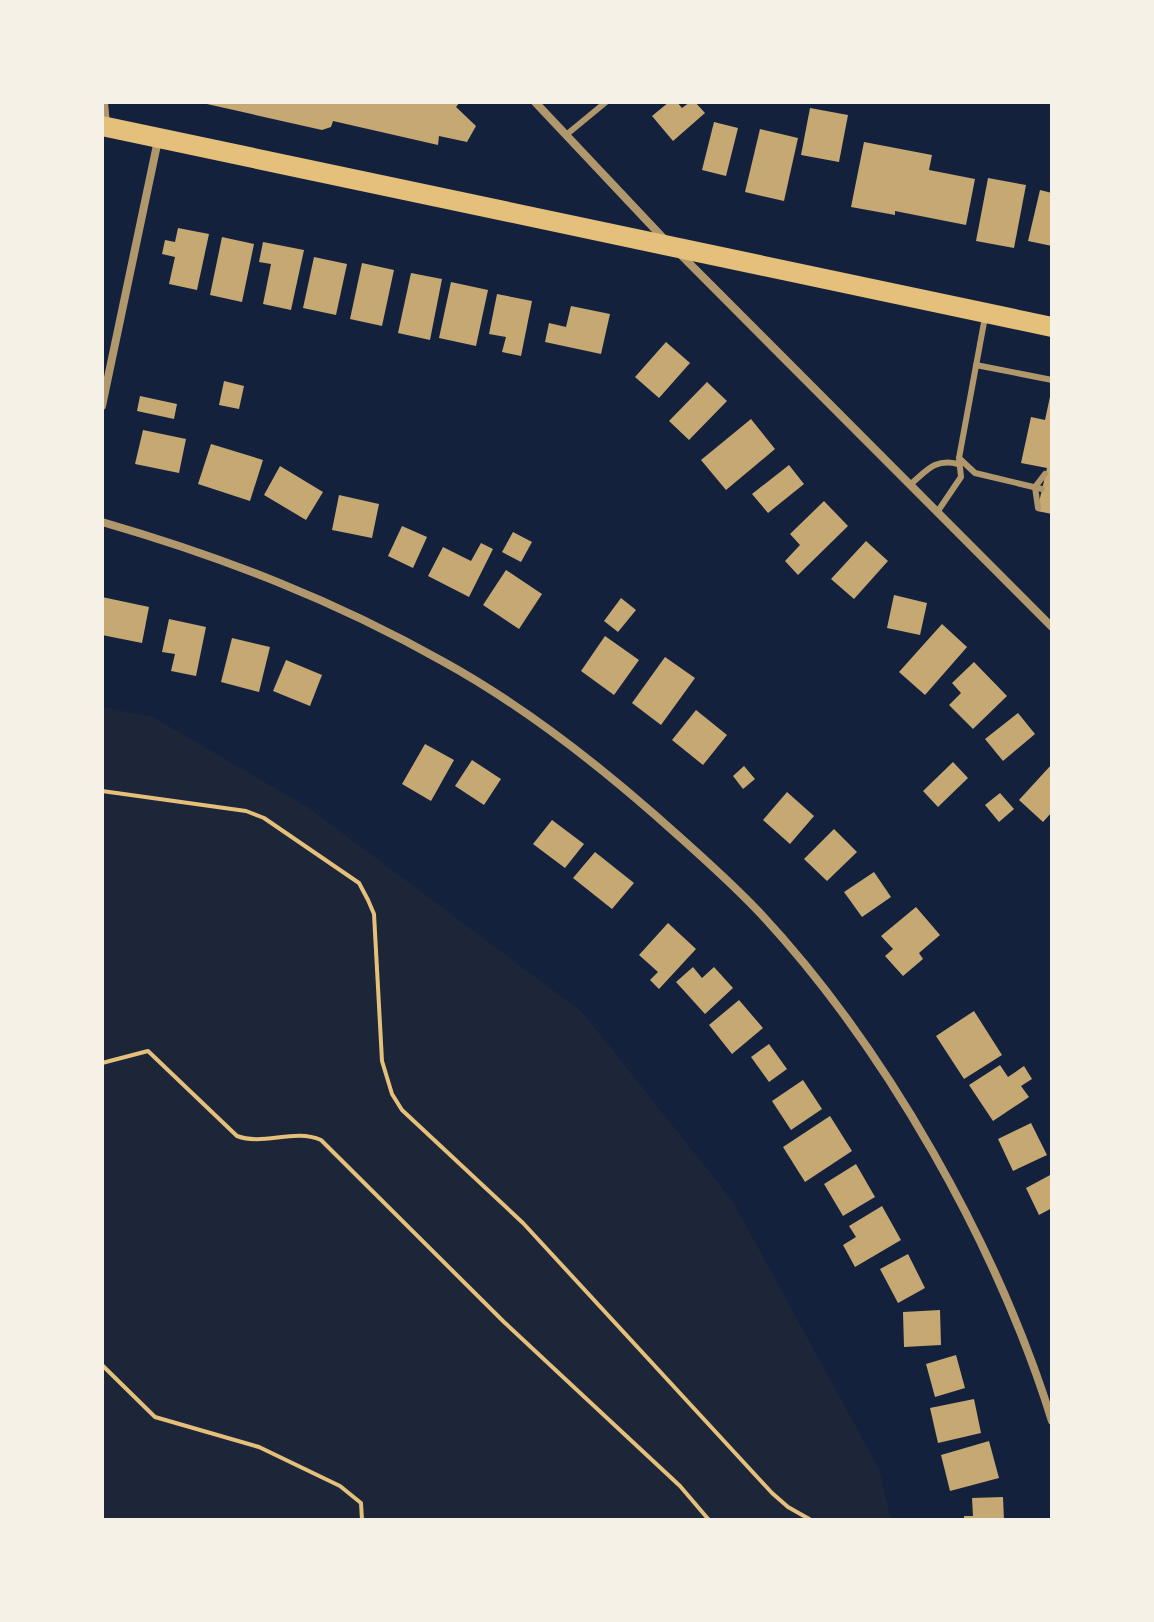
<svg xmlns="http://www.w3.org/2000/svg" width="1154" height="1622" font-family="'Exo 2',sans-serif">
<rect width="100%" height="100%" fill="#14213d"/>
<path fill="#1d2539" d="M102 707 153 717 309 808 582 1012 732 1200 879 1469 891 1520H102Z"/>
<g fill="#c6a872">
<path d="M198 102H460L456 107 476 126 467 142 439 136 438 145 333 121 331 127 322 130Z"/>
<path d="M669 102H677L682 108 690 102H695L705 113 673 141 652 116Z"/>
<path d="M810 108 848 115 839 162 801 155Z"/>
<path d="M714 122 738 128 726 176 702 170Z"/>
<path d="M760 129 798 138 784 201 745 192Z"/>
<path d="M864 142 932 155 929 170 975 179 966 225 895 211V215L851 207Z"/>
<path d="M988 178 1026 185 1014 248 976 241Z"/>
<path d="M1040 190 1052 193V246L1028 241Z"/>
<path d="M178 228 209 234 197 290 169 284 175 257 162 254 165 240 175 242Z"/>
<path d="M222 237 254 244 242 302 210 295Z"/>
<path d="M263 242 304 250 291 310 263 304 271 264 259 262Z"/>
<path d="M314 257 347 264 336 315 303 308Z"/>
<path d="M362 263 394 270 382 326 350 319Z"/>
<path d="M411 273 442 279 430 340 398 333Z"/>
<path d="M451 282 488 290 476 346 439 338Z"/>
<path d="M497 294 532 301 521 356 502 352 506 337 489 334Z"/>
<path d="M571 306 610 314 601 354 545 342 549 323 566 327Z"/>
<path d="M666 342 690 363 659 398 635 377Z"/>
<path d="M224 381 244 386 239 409 219 405Z"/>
<path d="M707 382 727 401 689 440 669 421Z"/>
<path d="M1051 392 1052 393V514L1037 511 1047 468 1021 463 1031 417 1045 420Z"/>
<path d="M140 396 177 404 174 419 137 411Z"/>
<path d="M751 419 775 449 726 490 701 460Z"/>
<path d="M143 430 186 439 179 473 135 464Z"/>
<path d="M211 444 263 460 250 501 198 484Z"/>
<path d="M789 465 804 484 768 513 752 494Z"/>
<path d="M280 466 323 492 306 520 264 495Z"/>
<path d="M339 495 379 504 372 538 332 530Z"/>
<path d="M824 501 848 526 798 575 785 561 800 545 790 534Z"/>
<path d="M402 526 427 537 413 568 388 556Z"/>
<path d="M513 532 532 542 521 562 502 552Z"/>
<path d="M866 541 888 561 854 599 831 579Z"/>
<path d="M481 543 493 549 469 597 428 576 443 547 471 561Z"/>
<path d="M506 570 542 594 519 629 483 605Z"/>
<path d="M894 595 927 603 920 635 887 628Z"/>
<path d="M102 597 149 607 142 643 102 635Z"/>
<path d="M621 598 636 610 618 632 604 621Z"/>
<path d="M169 619 206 627 196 676 171 671 175 654 162 652Z"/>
<path d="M942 624 967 647 925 695 899 672Z"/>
<path d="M605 636 639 660 614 695 581 671Z"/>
<path d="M232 638 270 647 259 692 221 682Z"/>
<path d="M665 657 695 678 661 725 632 703Z"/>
<path d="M286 660 322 675 310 706 273 691Z"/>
<path d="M974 662 1007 696 973 729 949 705 961 693 952 683Z"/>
<path d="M696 710 727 735 703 765 672 740Z"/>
<path d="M1018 713 1035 734 1003 761 985 739Z"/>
<path d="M425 744 454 760 431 801 402 784Z"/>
<path d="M472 760 501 779 484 805 455 786Z"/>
<path d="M953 762 968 778 938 807 923 791Z"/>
<path d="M1052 764V812L1043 822 1019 800Z"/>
<path d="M744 766 755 779 743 789 733 776Z"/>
<path d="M787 792 814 816 790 844 763 820Z"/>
<path d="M1000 793 1014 809 999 822 985 805Z"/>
<path d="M552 820 584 844 565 868 533 844Z"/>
<path d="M834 829 857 852 827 881 804 859Z"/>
<path d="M595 852 634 883 612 909 573 878Z"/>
<path d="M874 872 891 897 862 917 844 892Z"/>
<path d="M916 907 940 935 919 953 923 959 903 976 885 956 893 949 881 936Z"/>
<path d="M668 923 696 949 659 989 650 980 658 972 639 955Z"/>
<path d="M693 967 702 978 714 967 733 988 705 1014 676 982Z"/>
<path d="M739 1000 763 1028 732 1054 709 1025Z"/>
<path d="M974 1011 1002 1055 964 1079 936 1036Z"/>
<path d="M769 1044 787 1069 769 1082 751 1057Z"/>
<path d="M1000 1065 1008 1077 1024 1066 1032 1079 1021 1086 1029 1097 993 1121 969 1085Z"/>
<path d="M803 1080 822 1109 791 1130 772 1101Z"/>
<path d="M830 1116 852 1151 805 1182 783 1147Z"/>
<path d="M1031 1123 1047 1155 1013 1171 998 1139Z"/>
<path d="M856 1164 875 1197 843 1216 824 1184Z"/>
<path d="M1052 1174V1208L1039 1215 1026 1188Z"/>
<path d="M882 1206 901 1240 855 1267 843 1245 856 1237 849 1226Z"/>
<path d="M908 1254 925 1288 898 1303 880 1269Z"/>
<path d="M940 1310 941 1345 904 1347 903 1312Z"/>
<path d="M956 1355 965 1388 935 1397 926 1364Z"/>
<path d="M974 1399 981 1433 938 1443 930 1408Z"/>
<path d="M989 1441 999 1478 950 1491 941 1455Z"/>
<path d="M1003 1497 1004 1520H964V1516H973L972 1498Z"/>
</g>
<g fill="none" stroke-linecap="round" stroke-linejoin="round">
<g stroke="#e5c07b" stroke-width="4">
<path d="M102 791 246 811 264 818 359 883 368 900 374 914 382 1061 392 1094 402 1110 523 1223 772 1493 788 1507 811 1520"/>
<path d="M102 1063 148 1051 237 1136C264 1146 294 1128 321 1140L504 1322 680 1486 709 1520"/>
<path d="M102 1365 155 1417 259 1447 340 1486 361 1503 362 1520"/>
</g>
<g stroke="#b1986c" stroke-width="6">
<path d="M566 135 606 102"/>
<path d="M976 365 1052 380"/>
<path d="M959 458 975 473 1042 489"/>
<path d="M911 484C927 470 936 458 958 464"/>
<path d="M1038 508 1035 487 1045 474"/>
<path d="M938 511 961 477 959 458 985 317"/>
</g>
<g stroke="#b1986c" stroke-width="8">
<path d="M104 102 106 125"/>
<path d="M535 102 666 241"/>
<path d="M679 253 1052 627"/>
<path d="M102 406 158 140"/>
<path d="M102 522C223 557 334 600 444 662 520 704 590 758 655 815 691 847 727 878 760 913 886 1048 997 1245 1052 1421"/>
</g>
<path stroke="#e5c07b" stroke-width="20" d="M102 126 1052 327"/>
</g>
<rect width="1154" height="1622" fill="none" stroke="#f6f1e7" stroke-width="208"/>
</svg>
